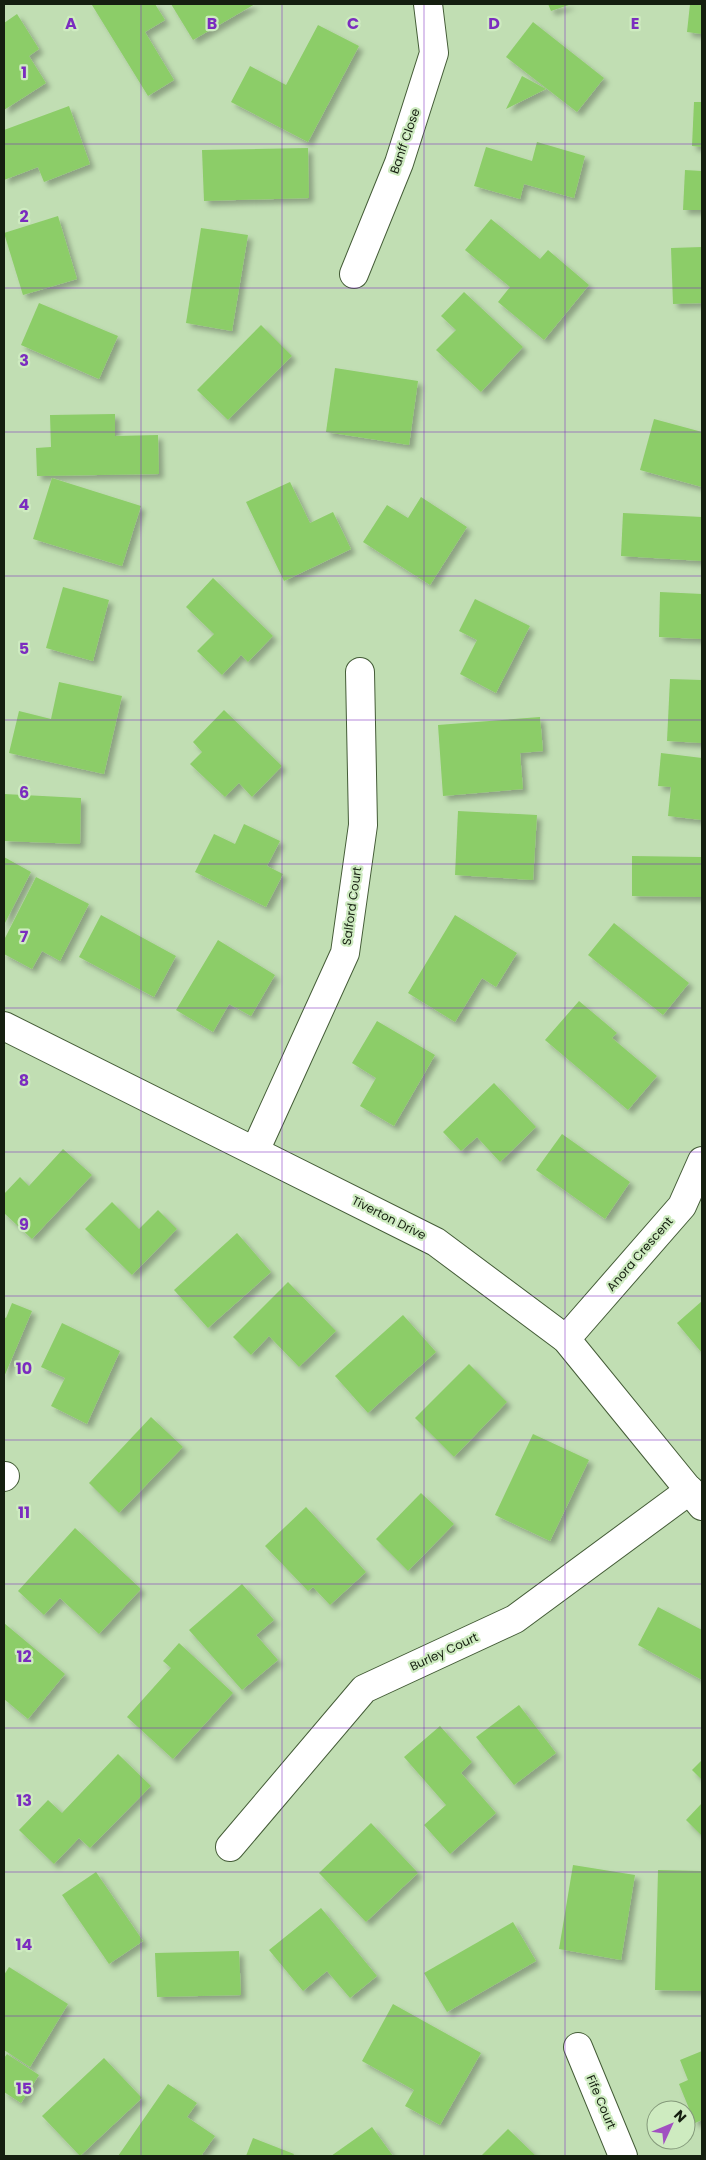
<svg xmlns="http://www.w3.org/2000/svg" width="706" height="2160" font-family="Poppins,sans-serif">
<defs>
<filter id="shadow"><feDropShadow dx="4.5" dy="4.5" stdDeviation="2.5" flood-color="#0004"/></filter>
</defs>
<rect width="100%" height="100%" fill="#c1deb3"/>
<g fill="#8ccd68" filter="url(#shadow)">
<path d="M95 4H155L165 20 145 32 174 80 148 96 92 5Z"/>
<path d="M171 4H255L193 40Z"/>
<path d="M548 4H572L551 11Z"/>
<path d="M690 4H702V34L687 32Z"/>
<path d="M17 14 39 49 29 56 46 83 4 110V23Z"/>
<path d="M533 22 604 78 577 112 506 57Z"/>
<path d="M318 25 359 46 308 142 231 102 250 66 286 85Z"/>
<path d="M522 76 546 89 506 109Z"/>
<path d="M694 102H702V147L692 146Z"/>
<path d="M69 106 90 164 44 182 38 167 4 180V130Z"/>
<path d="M537 142 585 156 574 198 524 184 520 199 474 186 486 147 532 161Z"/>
<path d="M308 148 309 198 204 201 202 150Z"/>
<path d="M685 170 702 171V210H683Z"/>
<path d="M58 216 77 279 23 295 4 233Z"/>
<path d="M491 219 540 259 548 250 589 285 544 340 498 302 510 287 465 250Z"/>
<path d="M201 228 248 235 232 331 186 323Z"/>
<path d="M702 247V303L673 304 671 248Z"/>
<path d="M464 292 523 347 481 392 436 350 456 330 441 316Z"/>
<path d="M39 303 118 336 99 379 21 345Z"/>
<path d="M261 325 292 356 228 420 197 390Z"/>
<path d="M335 368 418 381 409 445 326 432Z"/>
<path d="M115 414V436L158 435 159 474 37 476 36 448 51 447 50 415Z"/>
<path d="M654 419 702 432V487L640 470Z"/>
<path d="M52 478 141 506 122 566 33 539Z"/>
<path d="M290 482 310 523 333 512 351 549 284 581 246 502Z"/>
<path d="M421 497 467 527 430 585 363 542 387 505 408 518Z"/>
<path d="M623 513 702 517V561L621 556Z"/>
<path d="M213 578 273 636 248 662 241 655 222 675 197 651 214 634 186 607Z"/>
<path d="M63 587 109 600 93 661 46 648Z"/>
<path d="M660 592 702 594V639L659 637Z"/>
<path d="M475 599 530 626 496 693 460 674 477 640 459 631Z"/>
<path d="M670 679 702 680V743L667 741Z"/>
<path d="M59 682 122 696 104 774 9 753 19 711 51 719Z"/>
<path d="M224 710 282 766 252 797 239 783 225 797 190 764 202 752 193 742Z"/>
<path d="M540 717 543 751 520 753 523 789 443 796 438 725Z"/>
<path d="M661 753 702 758V820L668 816 671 787 658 786Z"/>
<path d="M4 794 81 798 80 844 4 841Z"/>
<path d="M458 811 537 815 533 880 455 875Z"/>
<path d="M244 824 280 841 267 866 283 874 266 907 195 872 214 834 235 844Z"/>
<path d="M632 856 702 857V897L632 896Z"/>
<path d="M4 857 31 872 4 925Z"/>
<path d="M36 877 89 904 60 961 42 951 32 969 4 954V940Z"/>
<path d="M101 915 176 956 154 997 79 957Z"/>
<path d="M455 915 517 953 496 987 482 978 455 1022 408 993Z"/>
<path d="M614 923 689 983 663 1015 588 955Z"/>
<path d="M218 940 275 975 251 1016 229 1004 213 1032 176 1010Z"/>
<path d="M579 1001 617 1033 612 1038 657 1076 628 1110 545 1040Z"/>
<path d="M377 1021 435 1055 394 1126 360 1106 376 1078 352 1063Z"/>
<path d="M494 1083 536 1127 500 1162 477 1137 461 1151 443 1132Z"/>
<path d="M562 1134 630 1182 605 1219 536 1170Z"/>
<path d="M63 1149 92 1175 32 1239 4 1213V1194L20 1177 29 1186Z"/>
<path d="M112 1202 139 1229 158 1210 177 1229 132 1275 85 1229Z"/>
<path d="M237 1233 271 1272 208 1328 174 1290Z"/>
<path d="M288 1282 336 1331 299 1367 269 1336 251 1355 233 1337Z"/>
<path d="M702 1301V1353L677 1323Z"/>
<path d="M12 1303 32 1311 4 1377V1317L6 1318Z"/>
<path d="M403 1315 436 1352 368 1413 335 1376Z"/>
<path d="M62 1323 120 1351 87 1424 51 1406 65 1378 41 1367Z"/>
<path d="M469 1364 507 1402 454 1457 415 1418Z"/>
<path d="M151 1417 183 1447 119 1513 89 1483Z"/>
<path d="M533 1434 589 1460 550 1541 495 1515Z"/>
<path d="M421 1493 454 1524 408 1571 376 1539Z"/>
<path d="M306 1507 366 1572 330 1605 313 1587 308 1591 265 1546Z"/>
<path d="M75 1528 141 1589 99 1634 60 1598 44 1615 18 1591Z"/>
<path d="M242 1584 274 1620 256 1635 278 1660 242 1690 189 1630Z"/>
<path d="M658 1607 702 1630V1680L638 1645Z"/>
<path d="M4 1623 65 1674 28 1719 4 1699Z"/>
<path d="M179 1643 233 1693 173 1759 127 1717 171 1668 163 1661Z"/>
<path d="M519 1705 556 1753 514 1785 476 1737Z"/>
<path d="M440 1726 472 1762 461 1773 496 1813 450 1854 424 1825 446 1805 404 1757Z"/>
<path d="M118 1754 151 1786 90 1848 79 1838 54 1864 19 1830 48 1800 62 1813Z"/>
<path d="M702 1760V1780L692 1770Z"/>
<path d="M702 1803V1836L686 1820Z"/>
<path d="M371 1823 418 1873 366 1922 319 1873Z"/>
<path d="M573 1865 635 1875 621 1960 559 1949Z"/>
<path d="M658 1870 702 1871 701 1991 655 1990Z"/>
<path d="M96 1872 143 1941 109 1964 62 1895Z"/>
<path d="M321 1908 377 1976 350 1998 327 1971 303 1991 269 1950Z"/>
<path d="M513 1922 536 1961 447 2012 424 1973Z"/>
<path d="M239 1951 241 1995 157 1997 155 1953Z"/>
<path d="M9 1967 68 2004 30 2067 4 2050V1975Z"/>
<path d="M393 2004 481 2053 440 2125 405 2106 414 2090 362 2061Z"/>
<path d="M702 2051V2120L695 2123 679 2084 688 2080 680 2060Z"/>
<path d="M7 2054 39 2075 21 2103 4 2092V2058Z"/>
<path d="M104 2058 142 2098 80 2156 42 2116Z"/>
<path d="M168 2084 197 2103 187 2117 215 2136 201 2156H118Z"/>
<path d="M372 2127 393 2156H331Z"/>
<path d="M508 2129 536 2156H481Z"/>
<path d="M253 2138 294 2154 293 2156H246Z"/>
</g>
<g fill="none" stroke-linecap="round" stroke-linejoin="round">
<g stroke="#445c37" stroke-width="30">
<g id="minor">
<path d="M354 274 399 163 434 53 428 4"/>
<path d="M4 1026 436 1242 566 1339 702 1506"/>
<path d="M255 1151 345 953 363 825 360 672"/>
<path d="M566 1339 682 1206 702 1161"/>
<path d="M4 1477 5 1476"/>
<path d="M230 1847 364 1689 515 1619 690 1490"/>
<path d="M578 2047 623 2156"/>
</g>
</g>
<use href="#minor" stroke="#fff" stroke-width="28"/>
</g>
<path fill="none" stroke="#7b2cbf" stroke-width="1" stroke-opacity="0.55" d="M141 4V2156M282 4V2156M424 4V2156M565 4V2156M4 144H702M4 288H702M4 432H702M4 576H702M4 720H702M4 864H702M4 1008H702M4 1152H702M4 1296H702M4 1440H702M4 1584H702M4 1728H702M4 1872H702M4 2016H702"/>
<g text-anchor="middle" stroke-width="4.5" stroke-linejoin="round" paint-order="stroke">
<g font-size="12" fill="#151f10" stroke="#ceebc0">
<text transform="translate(405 141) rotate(-71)" y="4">Banff Close</text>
<text transform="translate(352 906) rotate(-82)" y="4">Salford Court</text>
<text transform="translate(389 1218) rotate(27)" y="4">Tiverton Drive</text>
<text transform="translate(640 1254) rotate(-49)" y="4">Anora Crescent</text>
<text transform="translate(444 1652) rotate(-25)" y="4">Burley Court</text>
<text transform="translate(601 2102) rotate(67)" y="4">Fife Court</text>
</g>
</g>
<g font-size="16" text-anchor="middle" font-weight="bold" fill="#7b2cbf" stroke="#ceebc0" stroke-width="4.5" stroke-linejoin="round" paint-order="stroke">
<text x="71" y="29">A</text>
<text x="212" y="29">B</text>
<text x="353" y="29">C</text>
<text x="494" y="29">D</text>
<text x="635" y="29">E</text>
<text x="24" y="78">1</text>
<text x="24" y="222">2</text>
<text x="24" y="366">3</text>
<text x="24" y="510">4</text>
<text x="24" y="654">5</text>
<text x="24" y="798">6</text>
<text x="24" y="942">7</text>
<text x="24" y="1086">8</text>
<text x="24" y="1230">9</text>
<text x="24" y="1374">10</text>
<text x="24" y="1518">11</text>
<text x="24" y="1662">12</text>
<text x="24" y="1806">13</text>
<text x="24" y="1950">14</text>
<text x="24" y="2094">15</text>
</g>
<rect width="706" height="2160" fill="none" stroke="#151f10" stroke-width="10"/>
<g transform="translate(671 2125) rotate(46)"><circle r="24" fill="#ceebc0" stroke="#84997a"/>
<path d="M0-4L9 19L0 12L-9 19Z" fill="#a150c1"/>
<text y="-8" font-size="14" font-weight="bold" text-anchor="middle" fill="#151f10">N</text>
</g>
</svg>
